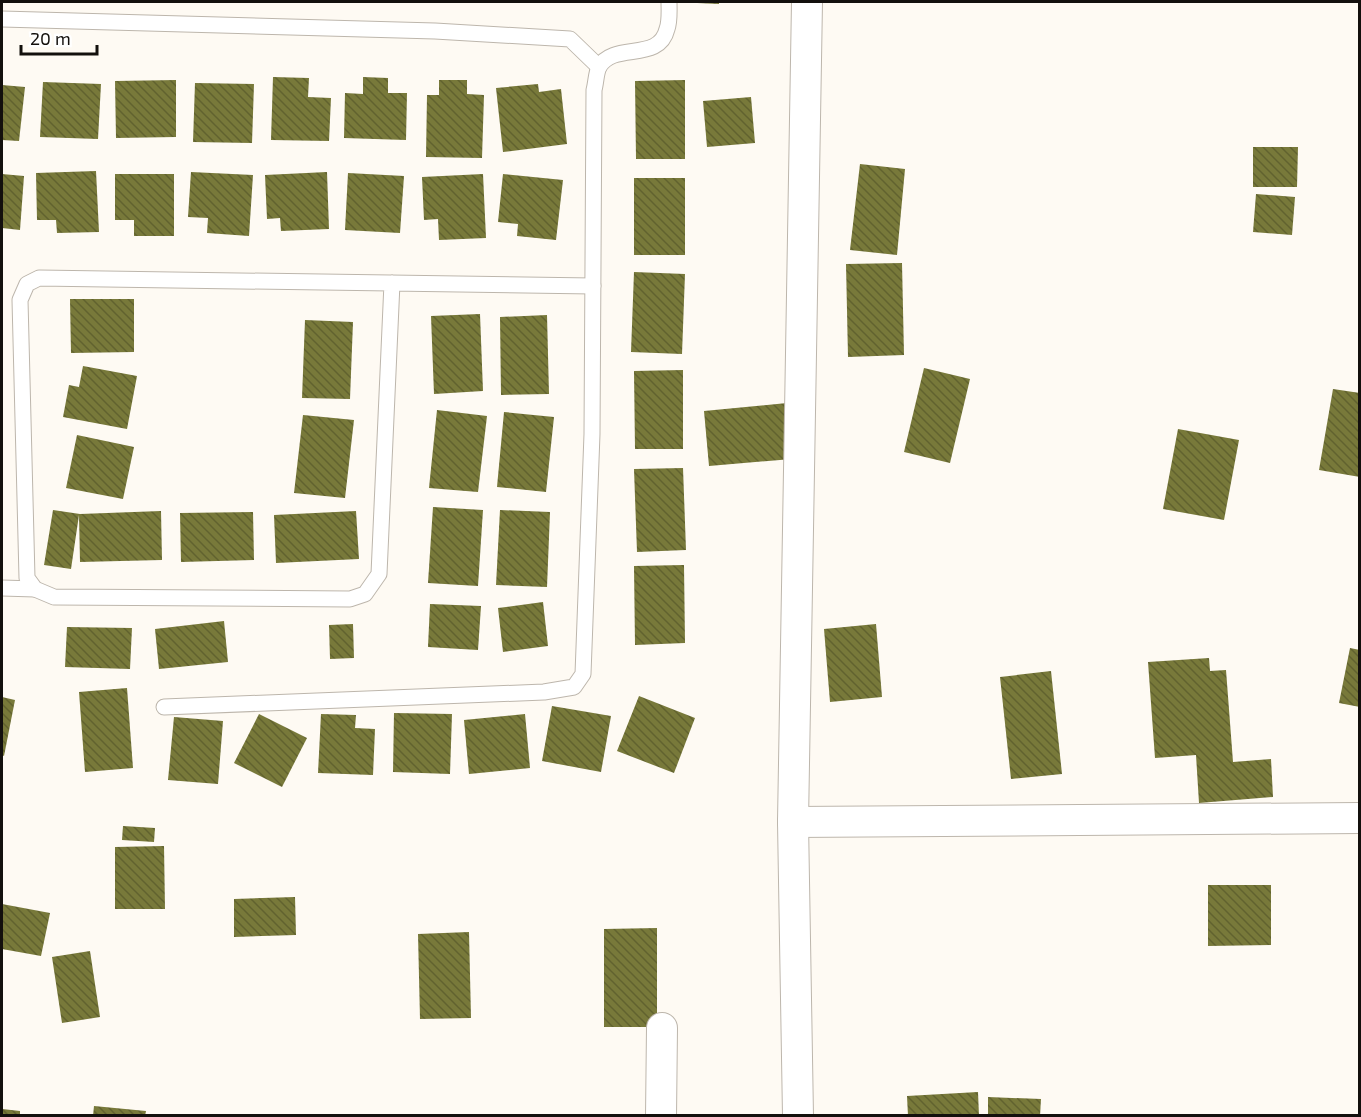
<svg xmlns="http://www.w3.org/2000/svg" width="1361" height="1117" font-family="'Exo 2',sans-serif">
<defs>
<pattern id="building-back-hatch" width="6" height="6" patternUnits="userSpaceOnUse" patternTransform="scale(1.5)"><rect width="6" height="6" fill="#78793a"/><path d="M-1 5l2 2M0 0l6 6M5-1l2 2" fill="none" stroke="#61622f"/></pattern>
</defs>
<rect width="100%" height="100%" fill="#fefaf3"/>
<g fill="url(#building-back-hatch)">
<path d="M697 2H719V4L697 3Z"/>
<path d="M273 77 309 78 308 97 331 98 329 141 271 140Z"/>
<path d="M363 77 388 78V93H407L406 140 344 138 345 93 363 94Z"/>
<path d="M176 80V137L116 138 115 81Z"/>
<path d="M439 80H467V94L484 95 482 158 426 157 427 95H439Z"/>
<path d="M685 80V159H636L635 81Z"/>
<path d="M43 82 101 84 98 139 40 137Z"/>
<path d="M195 83 254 84 252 143 193 142Z"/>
<path d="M538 84 539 92 561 89 567 144 503 152 496 88Z"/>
<path d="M2 85 25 87 19 141 2 140Z"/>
<path d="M751 97 755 143 707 147 703 101Z"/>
<path d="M1253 147H1298L1297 187H1253Z"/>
<path d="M860 164 905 169 897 255 850 250Z"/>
<path d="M96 171 99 232 57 233 56 220H37L36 173Z"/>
<path d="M191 172 253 175 249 236 207 233 208 218 188 217Z"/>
<path d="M327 172 329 229 281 231 280 218 267 219 265 175Z"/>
<path d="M348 173 404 176 400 233 345 230Z"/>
<path d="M2 174 24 176 20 230 2 228Z"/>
<path d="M115 174H174V236H134V220H115Z"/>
<path d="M483 174 486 238 439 240 438 219 424 220 422 177Z"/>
<path d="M503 174 563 180 556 240 517 236 518 224 498 222Z"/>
<rect x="634" y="178" width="51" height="77"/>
<path d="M1256 194 1295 197 1292 235 1253 232Z"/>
<path d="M902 263 904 355 848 357 846 264Z"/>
<path d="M634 272 685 274 682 354 631 352Z"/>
<path d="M70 299H134V352L71 353Z"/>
<path d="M480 314 483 391 434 394 431 316Z"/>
<path d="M547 315 549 394 501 395 500 317Z"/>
<path d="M305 320 353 322 350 399 302 398Z"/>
<path d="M83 366 137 376 127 429 63 417 69 385 79 387Z"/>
<path d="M924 368 970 379 950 463 904 452Z"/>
<path d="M683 370V449H635L634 371Z"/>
<path d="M1333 389 1360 393V477L1319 470Z"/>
<path d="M787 403 792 459 709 466 704 411Z"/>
<path d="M437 410 487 416 478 492 429 488Z"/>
<path d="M504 412 554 417 546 492 497 487Z"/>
<path d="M303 415 354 420 345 498 294 493Z"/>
<path d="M1178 429 1239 440 1224 520 1163 509Z"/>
<path d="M77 435 134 447 123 499 66 488Z"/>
<path d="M683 468 686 550 637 552 634 469Z"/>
<path d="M433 507 483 510 478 586 428 583Z"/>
<path d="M53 510 80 514 161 511 162 560 80 562 79 515 71 569 44 565Z"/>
<path d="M500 510 550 512 547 587 496 585Z"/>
<path d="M356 511 359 559 276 563 274 515Z"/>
<path d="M253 512 254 560 181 562 180 513Z"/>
<path d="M684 565 685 643 635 645 634 566Z"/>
<path d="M543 602 548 646 503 652 498 608Z"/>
<path d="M430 604 481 606 478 650 428 647Z"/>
<path d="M224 621 228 662 159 669 155 629Z"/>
<path d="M353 624 354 658 330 659 329 625Z"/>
<path d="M876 624 882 697 830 702 824 629Z"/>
<path d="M67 627 132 628 130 669 65 667Z"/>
<path d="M1350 648 1360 650V707L1339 703Z"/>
<path d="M1209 658 1210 671 1226 670 1233 762 1271 759 1273 797 1199 803 1196 755 1155 758 1148 662Z"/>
<path d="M1051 671 1062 774 1011 779 1000 677Z"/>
<path d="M127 688 133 768 85 772 79 692Z"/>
<path d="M639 696 695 718 674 773 617 751Z"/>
<path d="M2 697 15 700 4 756 2 755Z"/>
<path d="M552 706 611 716 601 772 542 761Z"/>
<path d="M394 713 452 714 450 774 393 772Z"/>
<path d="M259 714 307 738 282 787 234 763Z"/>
<path d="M321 714 356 715 355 728 375 729 373 775 318 773Z"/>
<path d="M525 714 530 768 469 774 464 720Z"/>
<path d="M174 717 223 721 218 784 168 780Z"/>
<path d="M123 826 155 828 154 842 122 840Z"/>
<path d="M164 846 165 909H115V847Z"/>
<path d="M1208 885H1271V945L1208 946Z"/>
<path d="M295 897 296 935 234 937V899Z"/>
<path d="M2 904 50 913 41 956 2 949Z"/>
<path d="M657 928V1027H604V929Z"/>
<path d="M469 932 471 1018 420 1019 418 934Z"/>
<path d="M90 951 100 1017 62 1023 52 957Z"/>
<path d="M978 1092 979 1116H908L907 1096Z"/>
<path d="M988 1097 1041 1099 1040 1116H988Z"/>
<path d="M94 1106 146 1111 145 1116H93Z"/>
<path d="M2 1109 20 1111V1116H2Z"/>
</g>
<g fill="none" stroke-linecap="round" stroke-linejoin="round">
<g stroke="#bdb6ac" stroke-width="17">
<g id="service">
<path d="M2 19 435 31 570 39 599 67"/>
<path d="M392 283 379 574 365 594 350 599 54 597 35 589 27 578 20 300 27 284 39 278 593 286"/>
<path d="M2 588 35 589"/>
<path d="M164 707 544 692 574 687 583 674 592 434 594 90C596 83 596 73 599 67 614 41 659 63 667 29 670 21 669 10 669 2"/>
</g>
</g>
<g stroke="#bdb6ac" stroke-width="32">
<g id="minor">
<path d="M793 822 1360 818"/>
<path d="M661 1116 662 1028"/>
<path d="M798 1116 793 822 807 2"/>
</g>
</g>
<use href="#service" stroke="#fff" stroke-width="15"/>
<use href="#minor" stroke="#fff" stroke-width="30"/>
</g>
<rect width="1361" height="1117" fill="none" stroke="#13100d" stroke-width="6"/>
<path d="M21 45v9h76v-9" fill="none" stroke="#13100d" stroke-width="3"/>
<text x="30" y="45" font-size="18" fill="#13100d" stroke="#ffffff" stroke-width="4.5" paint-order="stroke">20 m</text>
</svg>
